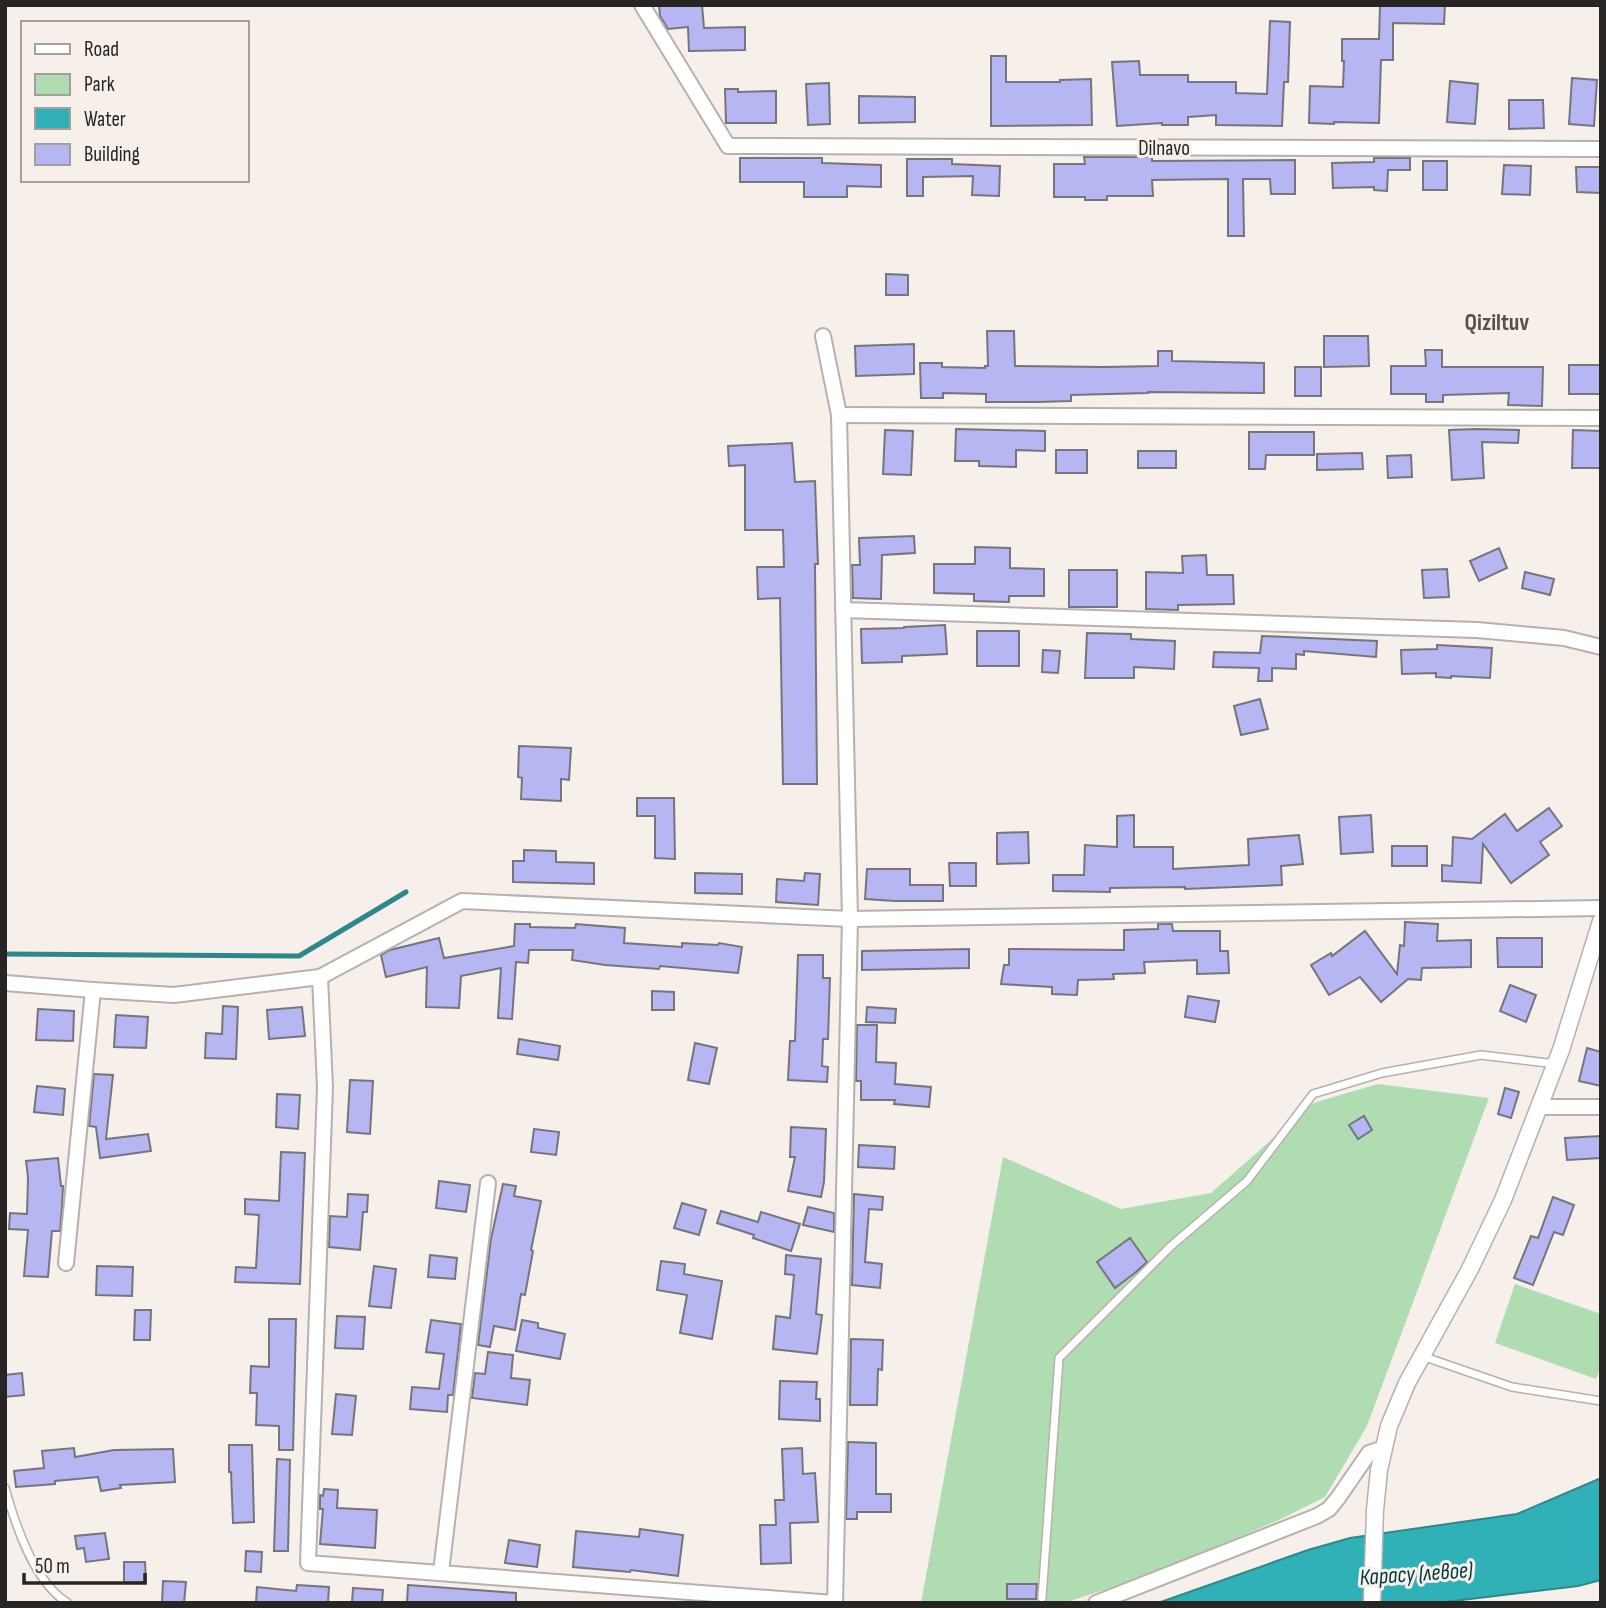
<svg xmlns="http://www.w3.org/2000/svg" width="1606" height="1608" font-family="'Sofia Sans Condensed',sans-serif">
<rect width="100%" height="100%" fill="#f6efea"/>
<g fill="#b0dcb1">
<path d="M1378 1084 1489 1098 1367 1426 1325 1497 1281 1519 1145 1577 1070 1601 921 1603 1003 1157 1121 1209 1211 1193 1313 1103Z"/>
<path d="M1515 1284 1601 1314V1366L1596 1379 1495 1343Z"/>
</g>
<path fill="#30b1b7" stroke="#2e878b" stroke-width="2" d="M1601 1478V1580L1578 1586 1437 1603H1158L1308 1550 1350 1538 1517 1514Z"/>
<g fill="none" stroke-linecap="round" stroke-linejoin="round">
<path stroke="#2e878b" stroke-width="5" d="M5 954 299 956 406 892"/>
</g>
<g fill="#b6b6f3" stroke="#75757c" stroke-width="2">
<path d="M659 5H702L704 28 745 27V50L689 51 688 27 668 29 660 16Z"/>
<path d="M1380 5H1445L1444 24 1393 23V60H1381L1379 123 1334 122V124L1309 123 1310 86 1343 87 1344 61H1342V39H1379Z"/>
<path d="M1270 21 1290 22 1288 82H1284L1282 126 1216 125V115L1188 117V125H1162V123L1117 126 1112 62 1139 61 1140 75H1188V82H1236V93L1267 94Z"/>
<path d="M991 56H1006V82H1060V80L1091 79 1092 125 991 126Z"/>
<path d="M1572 78 1597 80 1594 126 1569 124Z"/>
<path d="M1450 81 1478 84 1475 124 1447 122Z"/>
<path d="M829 83 830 124 808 125 806 84Z"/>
<path d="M725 89H738V92L776 91V123H726Z"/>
<path d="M859 96 915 97V122L859 123Z"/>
<path d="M1509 100H1543L1544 128 1509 129Z"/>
<path d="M1084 157H1152V161L1295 160V194H1271L1270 179H1243L1244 236H1228V179L1152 180 1153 196H1107V200H1085V197H1054V164H1085Z"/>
<path d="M740 158H822V163L881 165V187L847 186V197H804V182H740Z"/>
<path d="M1374 158H1410V170H1388L1387 191 1374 190V187L1333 188 1332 163 1374 162Z"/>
<path d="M907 159H952V164L1000 166 999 196 972 195 973 176 923 177V196H907Z"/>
<rect x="1423" y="161" width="24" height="29"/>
<path d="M1504 165 1531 166 1530 195 1502 194Z"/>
<path d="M1576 167H1601V193L1577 192Z"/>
<path d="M886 274 908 275V295H886Z"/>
<path d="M987 331H1014L1015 366 1104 367 1158 366V351H1172V361L1264 363V393L1148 392V393L1071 395V401L1038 402H986V394L943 393V398H921L920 363H942V367L985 368V366H988Z"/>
<path d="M1324 336H1368L1369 366 1324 367Z"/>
<path d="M914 344V374L856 376 855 346Z"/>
<path d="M1425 350H1442V367H1543L1542 406 1508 405 1509 393 1443 395V402H1426V394H1391V366H1426Z"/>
<rect x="1569" y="365" width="32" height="29"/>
<rect x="1295" y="367" width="26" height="29"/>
<path d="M956 429 1045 431V451L1016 450V467L979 466V461H955Z"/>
<path d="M1477 429 1519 430 1518 443 1482 442 1484 478 1452 480 1449 430Z"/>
<path d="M885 430 913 431 911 475 883 474Z"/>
<path d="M1573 430 1601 431V468H1572Z"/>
<path d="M1249 432H1314V455H1266L1265 469H1249Z"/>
<path d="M792 443 795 482 815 481 818 564H815L817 784H783L780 598 758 599 757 567H784L783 530H745V465L729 466 728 446Z"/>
<rect x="1056" y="450" width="31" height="23"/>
<rect x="1138" y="451" width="38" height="17"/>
<path d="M1362 453 1363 469 1317 470V454Z"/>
<path d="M1411 455 1412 477 1388 478 1387 456Z"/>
<path d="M914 536 915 553 882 555 881 599 853 598 852 565H860L859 538Z"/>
<path d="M975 547 1010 548V568L1044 569V596H1009V602L974 601V594L934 593V564H975Z"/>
<path d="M1499 548 1507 568 1479 581 1470 561Z"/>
<path d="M1206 555 1207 575H1233L1234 604 1178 605V610L1146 609V572L1183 573 1182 556Z"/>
<path d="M1447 569 1449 597 1424 598 1422 570Z"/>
<rect x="1069" y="570" width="48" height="37"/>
<path d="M1525 572 1554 579 1550 595 1522 588Z"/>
<path d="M945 625 947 654 902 656V662L862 663 861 629 904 628V627Z"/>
<rect x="977" y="631" width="42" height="35"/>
<path d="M1087 633 1131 634V639L1175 641 1174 669 1134 667V678H1085Z"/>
<path d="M1262 636 1377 641 1376 657 1304 651V655L1296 654V669L1272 668V681H1258L1259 668 1213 667 1214 652 1260 653Z"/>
<path d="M1437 645 1492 648 1490 678 1451 676V678L1436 677V673L1402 674 1401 650 1437 649Z"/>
<path d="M1043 650 1060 651 1058 673 1042 672Z"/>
<path d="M1260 699 1268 729 1241 735 1234 706Z"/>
<path d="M519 746 571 748 569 780 561 779V801L521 799 522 778 518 777Z"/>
<path d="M637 798H674L675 859 655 858V816H637Z"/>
<path d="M1549 808 1562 826 1540 842 1549 855 1511 883 1483 844 1481 883 1442 881V865L1452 866 1453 837 1472 839 1505 814 1517 831Z"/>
<path d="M1134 815V847H1173V869L1249 865 1248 839 1299 835 1303 864 1281 866 1282 885 1185 889V887L1110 888V892L1053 891V875H1084L1085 845 1117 847V816Z"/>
<path d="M1371 815 1373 852 1341 854 1339 817Z"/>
<path d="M1028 832 1029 863 997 864V833Z"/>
<rect x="1392" y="846" width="35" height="20"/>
<path d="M524 850 556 851V862L594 863V884L513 882V861H524Z"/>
<path d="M949 863H976V886H950Z"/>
<path d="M867 869H910V885H943V901H895L865 899Z"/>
<path d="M695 873 742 874V894L695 893Z"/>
<path d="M805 873 820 874 818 905 776 902 777 879 804 881Z"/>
<path d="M1405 922 1438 924 1437 941 1471 940V967L1422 968 1421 980 1408 979 1381 1002 1360 977 1329 995 1311 965 1331 953 1332 956 1365 931 1397 974 1400 945 1404 946Z"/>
<path d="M515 924H530V927L575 928 576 924 625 928 624 943 682 947V943L718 945 719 943 742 947 738 973 660 966 659 969 605 965 572 960 573 950H529L528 963 516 962 512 1019 498 1018 501 968 461 976 459 1008 426 1007 427 967 386 977 381 955 390 950 439 938 444 958 514 946Z"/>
<path d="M1158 924H1172L1173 931H1220V951H1228L1229 973 1197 974V960L1144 962 1145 973 1113 974 1114 979 1078 980 1077 995 1052 994V987L1001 984 1004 965H1009V949L1124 950V930L1158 929Z"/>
<path d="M1497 938H1542V967H1498Z"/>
<path d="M969 949V968L862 970V951Z"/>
<path d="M798 955H823V978H830L828 1039H823L822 1066 828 1067 827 1082 788 1080 790 1041H795Z"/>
<path d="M1510 985 1536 995 1526 1022 1500 1011Z"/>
<path d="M652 991 674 992V1010H652Z"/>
<path d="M1188 996 1219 1001 1215 1022 1185 1017Z"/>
<path d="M223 1006 238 1007 236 1059 205 1058 206 1033 222 1034Z"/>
<path d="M302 1007 305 1036 269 1039 267 1010Z"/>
<path d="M867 1007 896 1009 895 1023 866 1022Z"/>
<path d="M38 1009 74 1011 73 1041 36 1040Z"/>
<path d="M116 1015 148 1017 146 1048 114 1047Z"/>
<path d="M857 1025H877L876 1062 896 1063 895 1084 931 1087 929 1107 894 1104 895 1100H861V1081H856Z"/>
<path d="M519 1039 560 1046 558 1060 517 1054Z"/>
<path d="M695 1043 717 1048 709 1084 688 1080Z"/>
<path d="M1587 1048 1601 1052V1086L1579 1081Z"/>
<path d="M94 1074 113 1075 106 1139 148 1134 151 1151 100 1158 96 1127 89 1126Z"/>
<path d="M350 1080 373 1081 370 1134 347 1132Z"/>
<path d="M37 1086 65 1089 63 1115 34 1112Z"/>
<path d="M1505 1088 1519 1092 1511 1118 1498 1114Z"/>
<path d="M277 1094 300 1095 298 1129 276 1127Z"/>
<path d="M1364 1116 1372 1130 1358 1139 1349 1125Z"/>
<path d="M791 1127 826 1129 824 1182 821 1197 788 1191 795 1157H790Z"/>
<path d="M534 1129 559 1132 556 1155 531 1152Z"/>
<path d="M1601 1136V1158L1567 1160 1565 1138Z"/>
<path d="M859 1145 895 1147 894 1169 858 1167Z"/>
<path d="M281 1152 305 1153 300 1284 235 1282 236 1267 256 1268 259 1215 245 1214V1199L279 1201Z"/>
<path d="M58 1158 61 1186H63L62 1207 60 1231H52L48 1277 24 1276 28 1230 9 1229 10 1213 27 1214 28 1177 26 1161Z"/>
<path d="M439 1181 470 1185 466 1212 436 1208Z"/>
<path d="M503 1184 516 1186 514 1196 541 1201 531 1250 533 1251 525 1295 521 1294 515 1330 494 1326 490 1347 478 1345 491 1239Z"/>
<path d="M348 1194 368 1195 367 1212H363L360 1250 329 1247 330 1216 347 1217Z"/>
<path d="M854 1194 883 1197 882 1210 869 1209 865 1262 882 1264 880 1288 852 1285Z"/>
<path d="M1553 1197 1574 1205 1563 1235 1554 1232 1533 1285 1514 1278 1531 1236 1538 1238Z"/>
<path d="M682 1203 706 1210 699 1235 674 1228Z"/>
<path d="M808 1207 834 1213V1232L803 1225Z"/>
<path d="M721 1211 758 1222 761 1212 800 1224 791 1251 753 1238 754 1235 717 1223Z"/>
<path d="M1130 1238 1147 1262 1136 1272 1115 1288 1097 1262Z"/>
<path d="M430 1255 457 1258 455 1279 428 1277Z"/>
<path d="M786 1255 821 1259 816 1314 822 1315 817 1354 773 1349 776 1316 790 1318 794 1275 785 1274Z"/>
<path d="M661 1261 685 1264 684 1274 722 1281 712 1339 680 1333 687 1295 657 1290Z"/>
<path d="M97 1266 133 1267 132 1296 96 1295Z"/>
<path d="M374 1266 396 1269 391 1308 369 1306Z"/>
<path d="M135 1310H151L150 1340H134Z"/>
<path d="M337 1316 365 1317 363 1349 335 1348Z"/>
<path d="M269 1319H296L293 1450H279V1426L256 1425 257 1393H250L251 1366 269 1367Z"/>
<path d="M431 1320 461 1324 453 1395H448L447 1412 410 1409 412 1387 439 1389 444 1354 426 1352Z"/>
<path d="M522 1320 538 1323V1328L565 1334 560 1359 516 1351Z"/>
<path d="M851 1339 883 1340 882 1370 878 1369 877 1405H850Z"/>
<path d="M488 1352 513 1355 511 1378 530 1380 527 1405 472 1398 475 1373 485 1374Z"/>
<path d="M22 1373 24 1395 5 1397V1375Z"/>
<path d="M780 1381 817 1382 816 1399H820V1421L779 1419Z"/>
<path d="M336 1394 356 1396 352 1435 332 1434Z"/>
<path d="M848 1442 876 1443V1494H891V1512H857V1519H846Z"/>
<path d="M229 1445H252L254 1522 233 1523 231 1472H229Z"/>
<path d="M74 1448 75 1457 114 1450 173 1449 175 1482 120 1485 121 1488 101 1491 98 1477 55 1481V1484L16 1487 14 1471 44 1468 42 1451Z"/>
<path d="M802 1448 803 1474 815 1473 818 1522 790 1523 791 1563 761 1564 760 1525H776L775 1500H784L782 1449Z"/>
<path d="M277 1459 290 1460 288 1551H274Z"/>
<path d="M324 1489 338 1490 337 1508 377 1510 375 1548 320 1544 323 1509H320V1495L323 1496Z"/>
<path d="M640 1529 683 1535 678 1576 631 1570 630 1572 573 1567 576 1531 639 1537Z"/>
<path d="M105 1533 109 1559 86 1562 84 1548 77 1549 75 1536Z"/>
<path d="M509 1540 540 1545 537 1567 505 1563Z"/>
<path d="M246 1551 262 1552 261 1572 245 1571Z"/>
<path d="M124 1562H145L146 1582 124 1583Z"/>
<path d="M163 1581 186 1582 184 1603H162Z"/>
<path d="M1007 1584H1037L1036 1599H1007Z"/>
<path d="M297 1585 329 1587 328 1603H256L257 1587 296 1591Z"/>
<path d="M408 1585 516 1593V1603H407Z"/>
<path d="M353 1588 383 1590 382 1603H352Z"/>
</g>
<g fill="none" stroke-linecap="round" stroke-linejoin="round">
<g stroke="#b7b0ac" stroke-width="10">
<g id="service">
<path d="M1422 1356 1512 1387 1601 1401"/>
<path d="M5 1488C15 1524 34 1583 68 1603"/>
<path d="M1042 1598 1059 1358 1171 1246 1247 1181 1313 1094 1382 1073 1481 1055 1556 1064"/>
</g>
</g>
<g stroke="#b7b0ac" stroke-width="18">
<g id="minor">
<path d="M642 5 728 146 1601 149"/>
<path d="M823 336 839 415 850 919 835 1603"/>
<path d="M839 415 1601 418"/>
<path d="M843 610 1477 630 1564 638 1601 647"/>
<path d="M320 977 325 1087 308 1563 834 1603"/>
<path d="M5 983 93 990 174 995 320 977 462 901 850 919 1601 908"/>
<path d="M1539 1107H1601"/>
<path d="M66 1263 93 990"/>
<path d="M441 1572 488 1183"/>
<path d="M1096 1603 1317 1516 1329 1509 1338 1498 1369 1453 1384 1448"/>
</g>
</g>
<g stroke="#b7b0ac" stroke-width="19">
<path id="tertiary" d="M1372 1603 1375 1510 1379 1470 1389 1426 1407 1383 1469 1271 1503 1200 1561 1050 1601 921"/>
</g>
<use href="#service" stroke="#fff" stroke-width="7"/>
<use href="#minor" stroke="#fff" stroke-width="14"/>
<use href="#tertiary" stroke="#fff" stroke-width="16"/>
</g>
<g text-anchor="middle" stroke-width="6" stroke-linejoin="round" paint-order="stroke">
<g font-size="21" fill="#282624" stroke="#f6efea">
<text x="1164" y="155">Dilnavo</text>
</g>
<g font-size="23" font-style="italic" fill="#003a3d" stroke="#f6efea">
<text transform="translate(1416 1573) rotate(-4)" y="8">Карасу (левое)</text>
</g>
<g font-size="24" font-weight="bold" fill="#57514e" stroke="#f6efea">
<text x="1497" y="330">Qiziltuv</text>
</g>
</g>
<rect width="1606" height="1608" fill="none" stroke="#282624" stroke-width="14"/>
<rect x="21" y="21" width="228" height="161" fill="#f6efea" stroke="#a49f9b" stroke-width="2"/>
<rect x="35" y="44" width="35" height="10" fill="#ffffff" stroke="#a49f9b" stroke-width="2"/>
<text x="84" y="56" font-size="21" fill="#282624">Road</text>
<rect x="35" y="74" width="35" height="21" fill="#b0dcb1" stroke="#a49f9b" stroke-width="2"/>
<text x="84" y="91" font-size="21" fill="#282624">Park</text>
<rect x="35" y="108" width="35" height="21" fill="#30b1b7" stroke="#a49f9b" stroke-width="2"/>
<text x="84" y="126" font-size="21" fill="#282624">Water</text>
<rect x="35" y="144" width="35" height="21" fill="#b6b6f3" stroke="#a49f9b" stroke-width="2"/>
<text x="84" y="161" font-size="21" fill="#282624">Building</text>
<path d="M24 1573v10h121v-10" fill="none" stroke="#282624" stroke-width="3.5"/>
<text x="35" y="1573" font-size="21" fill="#282624" stroke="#f6efea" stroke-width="5" paint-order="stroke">50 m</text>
</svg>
